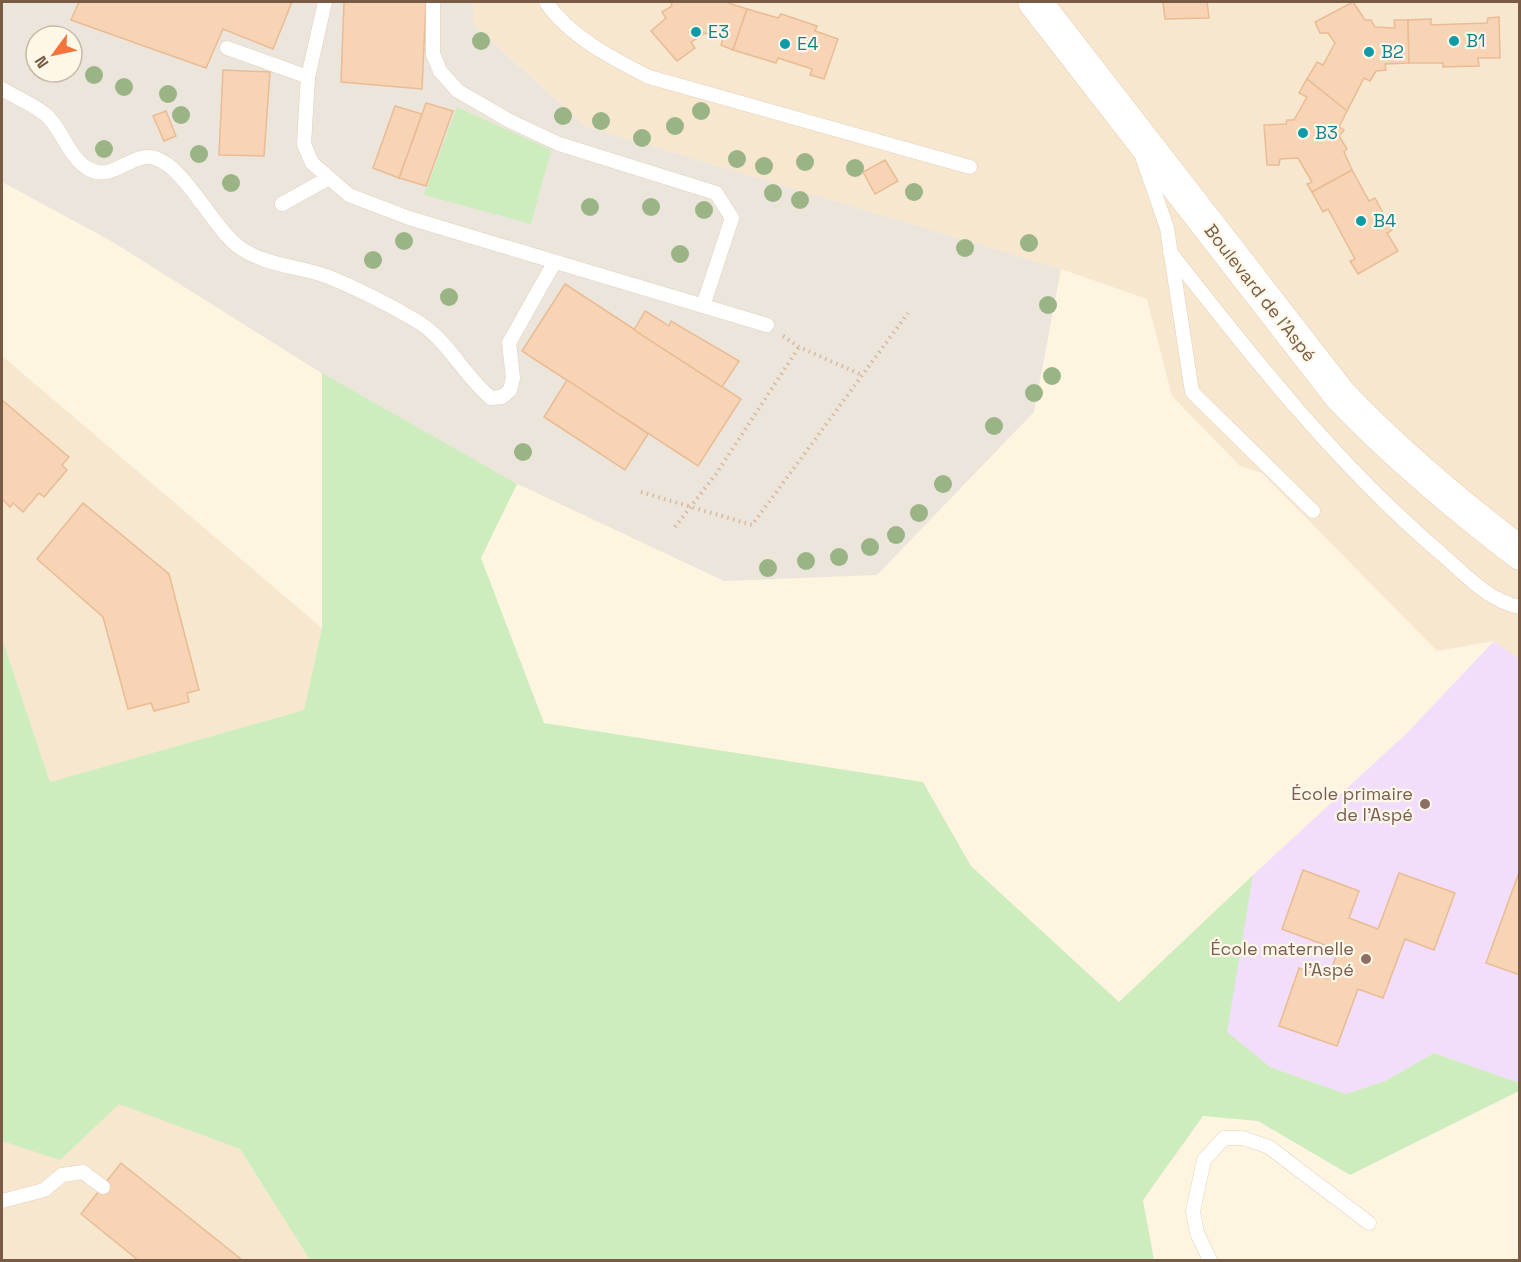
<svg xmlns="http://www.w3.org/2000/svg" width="1521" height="1262" font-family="'Space Grotesk',sans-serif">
<rect width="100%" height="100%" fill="#fef5e0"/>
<g fill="#f6e7ce">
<path d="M473 2H1519V659L1494 641 1437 651 1262 473 1240 466 1172 396 1147 299 1061 269 585 126 472 23Z"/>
<path d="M2 356 322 628 304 710 50 782 2 638Z"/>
<path d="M119 1103 240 1149 310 1260H2V1141L60 1159Z"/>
</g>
<path fill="#ece5dc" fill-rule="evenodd" d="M2 2H473V24L585 126 1061 269 1034 412 877 575 724 581 441 448 111 241 2 182ZM36 36H72V72H36Z"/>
<path fill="#f2ddfa" d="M1494 641 1519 659V1083L1434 1053 1385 1081 1346 1094 1270 1067 1226 1032 1253 875 1407 733Z"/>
<g fill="#cdedbe">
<path d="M457 107 551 150 531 224 424 195Z"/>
<path d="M322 373 517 484 481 558 544 723 923 782 971 866 1119 1002 1253 875 1227 1032 1270 1067 1346 1094 1385 1081 1434 1053 1519 1083V1091L1350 1175 1258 1121 1203 1116 1143 1200 1154 1260H310L240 1149 119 1104 60 1160 2 1141V638L50 782 304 710 322 628Z"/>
</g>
<g fill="#f6d4b5" stroke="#eabc94" stroke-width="1.5">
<path d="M79 2H292L273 49 223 29 206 68 71 20Z"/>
<path d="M344 2H426L422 89 341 82Z"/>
<path d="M671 2H726L747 9 733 50 721 45 723 39 705 33 691 42 695 48 677 61 651 31 666 18 662 12 672 6Z"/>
<path d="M1163 2H1207L1209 18 1165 19Z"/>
<path d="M1353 2 1365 20H1371L1375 27 1395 28 1394 20H1408L1409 63 1385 64 1386 70 1376 71 1370 81 1364 78 1347 111 1307 79 1317 62 1323 65 1335 43 1328 33H1320L1315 22Z"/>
<path d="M747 9 778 18 781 14 817 26 815 31 838 39 824 79 810 75 812 69 778 58 776 63 733 50Z"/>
<path d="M1499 17 1500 58H1478L1479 66 1443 67V63H1409L1408 20 1431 19V25L1487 23 1488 18Z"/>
<path d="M223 70 270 72 264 156 219 155Z"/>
<path d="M1307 79 1347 111 1339 127 1344 130 1339 136 1347 149 1344 152 1352 170 1312 192 1307 184 1312 182 1298 158 1280 159 1279 165H1267L1264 125 1286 124 1287 120H1294L1307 97 1299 93Z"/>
<path d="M426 103 453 111 426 186 399 178Z"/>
<path d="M395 106 422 114 399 178 373 168Z"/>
<path d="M166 111 176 136 164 141 153 116Z"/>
<path d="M885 160 898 181 875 194 863 172Z"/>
<path d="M1352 170 1369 201 1375 198 1392 230 1387 233 1398 251 1358 274 1350 261 1355 259 1328 209 1323 212 1312 192Z"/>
<path d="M565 284 741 399 698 466 522 351Z"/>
<path d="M645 311 669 326 671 321 739 361 722 387 634 330Z"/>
<path d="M567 380 648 434 625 470 544 417Z"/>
<path d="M2 400 69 457 62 465 67 470 44 497 39 493 23 512 13 503 10 507 2 499Z"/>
<path d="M83 503 169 574 199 690 187 693 189 702 154 711 151 703 128 709 103 617 37 559Z"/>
<path d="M1303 870 1359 891 1349 918 1378 929 1399 873 1455 893 1434 950 1405 939 1383 998 1358 989 1337 1046 1279 1026 1299 968 1328 979 1338 950 1282 929Z"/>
<path d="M1520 870V975L1486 963Z"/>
<path d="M121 1163 242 1260H138L81 1214Z"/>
</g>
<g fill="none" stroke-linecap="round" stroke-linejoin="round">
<g stroke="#e3d1bb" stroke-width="15">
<g id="lane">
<path d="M325 2 308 77 304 144 312 163 349 195 409 218 767 325"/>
<path d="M433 2V54L440 71 458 91 508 120 559 144 716 193 732 218 703 306"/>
<path d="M546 2C569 36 613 59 649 77L970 167"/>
<path d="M227 48 308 77"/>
<path d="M2 89C15 97 33 104 45 114 62 128 68 156 87 168 112 184 132 151 155 158 186 168 211 226 239 247 265 266 300 266 329 277 358 289 388 304 415 320 447 338 463 375 491 398L502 397 510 390 513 378 509 343 554 263"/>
<path d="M1143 159 1167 228 1192 392 1313 511"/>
<path d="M282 204 329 178"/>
<path d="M1170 252C1255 361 1340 468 1445 557 1468 577 1489 601 1520 607"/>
<path d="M2 1201 44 1190 62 1175 83 1172 103 1187"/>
<path d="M1210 1260 1197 1233 1193 1211 1204 1160 1224 1138H1243L1269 1147 1369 1223"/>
</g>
</g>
<g stroke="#e8d3b9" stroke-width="34">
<path id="secondary" d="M1035 2 1340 395C1396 454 1456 504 1520 553"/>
</g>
<g stroke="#dab899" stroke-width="4" stroke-dasharray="1.5 4.5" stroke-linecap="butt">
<path d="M783 336 799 347 862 375"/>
<path d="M641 492 752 525 908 313"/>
<path d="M675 527 716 474 799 347"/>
</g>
<use href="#lane" stroke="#fff" stroke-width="14"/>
<use href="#secondary" stroke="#fff" stroke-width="33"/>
</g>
<g fill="#9bb486">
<circle cx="481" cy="41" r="9"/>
<circle cx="94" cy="75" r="9"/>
<circle cx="124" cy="87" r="9"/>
<circle cx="168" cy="94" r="9"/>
<circle cx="701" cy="111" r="9"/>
<circle cx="181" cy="115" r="9"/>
<circle cx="563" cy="116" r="9"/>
<circle cx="601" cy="121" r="9"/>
<circle cx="675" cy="126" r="9"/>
<circle cx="642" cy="138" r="9"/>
<circle cx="104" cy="149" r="9"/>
<circle cx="199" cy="154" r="9"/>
<circle cx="737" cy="159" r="9"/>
<circle cx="805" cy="162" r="9"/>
<circle cx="764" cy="166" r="9"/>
<circle cx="855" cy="168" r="9"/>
<circle cx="231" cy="183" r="9"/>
<circle cx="914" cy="192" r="9"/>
<circle cx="773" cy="193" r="9"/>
<circle cx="800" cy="200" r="9"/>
<circle cx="590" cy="207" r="9"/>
<circle cx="651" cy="207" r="9"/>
<circle cx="704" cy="210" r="9"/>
<circle cx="404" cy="241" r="9"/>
<circle cx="1029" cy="243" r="9"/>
<circle cx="965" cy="248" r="9"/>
<circle cx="680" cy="254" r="9"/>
<circle cx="373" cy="260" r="9"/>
<circle cx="449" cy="297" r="9"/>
<circle cx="1048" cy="305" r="9"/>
<circle cx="1052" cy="376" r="9"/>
<circle cx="1034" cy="393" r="9"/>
<circle cx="994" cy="426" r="9"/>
<circle cx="523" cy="452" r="9"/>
<circle cx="943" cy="484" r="9"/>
<circle cx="919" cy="513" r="9"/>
<circle cx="896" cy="535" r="9"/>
<circle cx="870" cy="547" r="9"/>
<circle cx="839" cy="557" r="9"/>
<circle cx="806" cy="561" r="9"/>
<circle cx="768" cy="568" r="9"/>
</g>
<g fill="#0f9aa8" stroke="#fff8e8" stroke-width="2">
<circle cx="696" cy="32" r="6"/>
<circle cx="1454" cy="41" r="6"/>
<circle cx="785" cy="44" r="6"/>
<circle cx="1369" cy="52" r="6"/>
<circle cx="1303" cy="133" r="6"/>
<circle cx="1361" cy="221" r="6"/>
</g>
<g fill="#8d6e63" stroke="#fff8e8" stroke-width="2">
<circle cx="1425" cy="804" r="6"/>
<circle cx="1366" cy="959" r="6"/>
</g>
<g text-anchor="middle" stroke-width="4.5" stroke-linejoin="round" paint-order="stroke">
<g font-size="18" fill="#0d838f" stroke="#fff8e8" text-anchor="start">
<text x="708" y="38">E3</text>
<text x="1466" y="47">B1</text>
<text x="797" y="50">E4</text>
<text x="1381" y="58">B2</text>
<text x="1315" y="139">B3</text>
<text x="1373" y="227">B4</text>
</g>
<g font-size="18" fill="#775b45" stroke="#fff8e8">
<text transform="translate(1260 293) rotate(52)" y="6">Boulevard de l'Aspé</text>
</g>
<g font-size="18" fill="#785e54" stroke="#fff8e8" text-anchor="end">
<text x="1413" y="800">École primaire<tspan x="1413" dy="21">de l’Aspé</tspan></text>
<text x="1354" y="955">École maternelle<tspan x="1354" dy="21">l'Aspé</tspan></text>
</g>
</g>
<rect width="1521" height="1262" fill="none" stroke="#775b45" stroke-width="6"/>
<g transform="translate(54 54) rotate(237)"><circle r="28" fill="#fff8e8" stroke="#c9b9a7" stroke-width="1.5"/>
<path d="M0-4.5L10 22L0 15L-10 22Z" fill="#f3733a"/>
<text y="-9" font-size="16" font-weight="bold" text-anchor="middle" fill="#775b45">N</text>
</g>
</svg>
